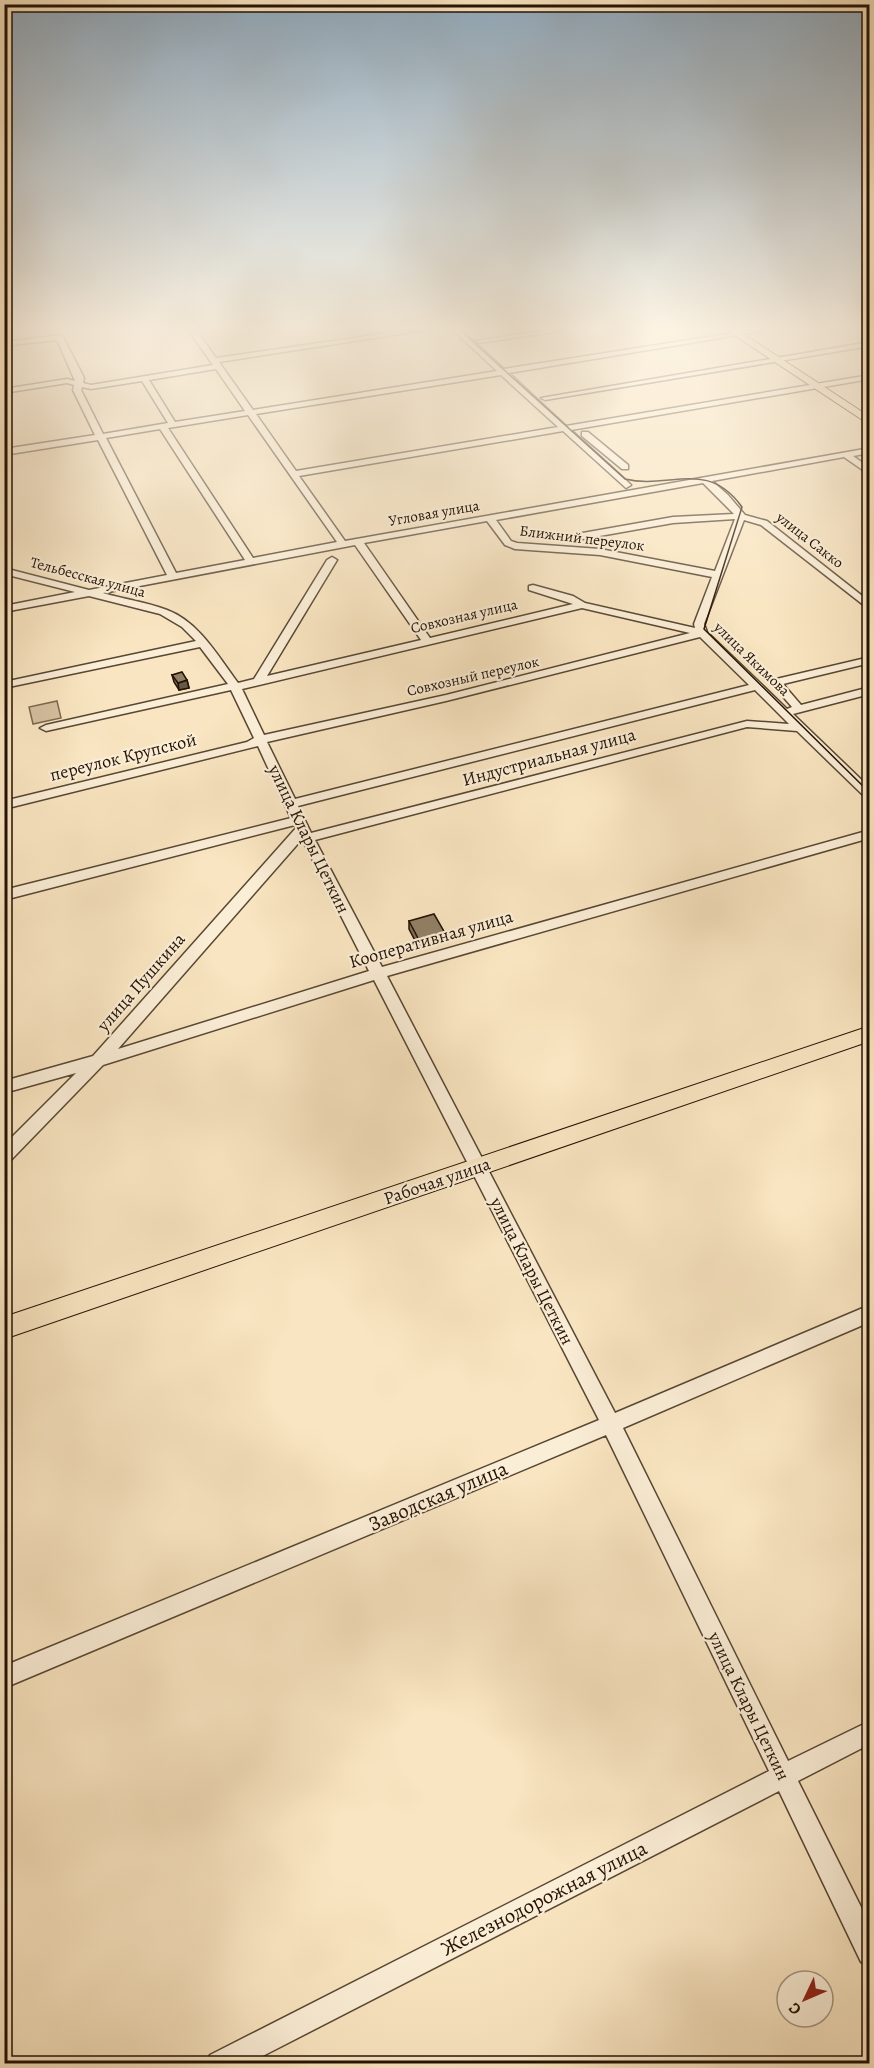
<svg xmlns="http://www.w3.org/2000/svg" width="874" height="2068" font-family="Alegreya,serif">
<rect width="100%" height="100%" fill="#f9e5c1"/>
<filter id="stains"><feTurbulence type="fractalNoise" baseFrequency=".00333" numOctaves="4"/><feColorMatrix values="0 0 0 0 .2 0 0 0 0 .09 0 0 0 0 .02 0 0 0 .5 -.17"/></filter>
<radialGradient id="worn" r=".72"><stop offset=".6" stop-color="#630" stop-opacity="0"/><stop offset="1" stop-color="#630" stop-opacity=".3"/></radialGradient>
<path fill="#d5c1a1" stroke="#7c6a52" stroke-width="1.5" d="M57 701 61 718 33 724 29 707Z"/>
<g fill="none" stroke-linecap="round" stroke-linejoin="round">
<g stroke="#584733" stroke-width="3">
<g id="minor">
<path d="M189 331H197L216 358 402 331H420L219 362 253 410 497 371 454 331H462L504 369 746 331H763L509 373 566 426 870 375V379L571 430 629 483 631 485 626 488 563 431 299 476 345 541 870 448V453L853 456 870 468V475L844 457 712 481 728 495 745 515 767 521 870 602V610L761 525 744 520 704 624 707 632 787 709 792 707 772 684V680L870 657V663L783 684 801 705 870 687V694L793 714 870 788V799L866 798 797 731 747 727 315 840 382 967 870 830V838L387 976 615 1413 870 1305V1322L623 1428 788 1761 870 1721V1744L798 1781 870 1925V1965L861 1962 779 1791 247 2064H206L210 2055 769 1771 606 1435 4 1688V1666L599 1420 374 980 103 1065 10 1161 4 1163V1145L76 1073 4 1093V1081L93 1056 296 828 295 825 4 900V890L291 818 258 746 4 809V801L247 742 254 738 231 690 46 731 40 728 46 725 228 684 200 647 4 688V682L196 641 182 627 160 614 89 596 4 612V606L75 592 4 574V568L89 590 167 575 98 440 4 455V449L95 435 73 390 74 385 67 383 4 393V389L67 379 75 381 57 340 4 346V342L62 335 84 378 83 383 91 385 213 365ZM216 369 245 411 175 422 149 380ZM501 375 558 427 296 471 256 414ZM142 381 168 423 103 434 81 390 82 387 91 389ZM248 415 337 542 253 558 168 428ZM160 429 245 560 176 573 106 438ZM703 483 734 514 673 517 577 534 572 537 577 540 673 523 735 519 715 571 600 549 517 543 511 541 496 520ZM487 521 505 545 515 549 600 555 712 577 694 624 695 628 585 603 573 596 533 585 529 586V590L573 604 430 638 364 543ZM355 545 421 640 267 676 337 560 332 557 327 560 254 679 238 683C218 656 199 622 167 610 146 602 123 599 103 593ZM582 608 690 633 446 695 264 735 242 689ZM700 637 749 685 295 799 267 742 446 701ZM755 690 789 724 747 721 311 833 298 806ZM302 839 369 971 118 1049Z"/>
<path d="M540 331H560L480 343 476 341Z"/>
<path d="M870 342V346L545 400 541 398Z"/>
<path d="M582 432H588L628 465V469H622L582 436Z"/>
</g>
</g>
<g stroke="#231204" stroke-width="2">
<g id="major">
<path d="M728 331H739L870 417V425Z"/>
<path d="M870 1026V1041L4 1339V1317Z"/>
</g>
</g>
<use href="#minor" fill="#fbeed7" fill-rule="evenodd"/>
<use href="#major" fill="#f9e5c1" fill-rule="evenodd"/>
<path stroke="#231204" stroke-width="1.5" d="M461 331 625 479C669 490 707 458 742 507L704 629 870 793"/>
</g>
<g fill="#7e6e58" stroke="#231204" stroke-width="1.5">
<path d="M172 675 187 680 189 688 179 690 174 682Z"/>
<path d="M409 921 445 933 444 941 419 948 409 929Z"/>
</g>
<g fill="#665a47" stroke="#231204" stroke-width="1.5">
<path d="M187 680 189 688 179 690 178 683Z"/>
<path d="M445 933 444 941 419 948V940Z"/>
</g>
<g fill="#928066" stroke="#231204" stroke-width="1.5">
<path d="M182 672 187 680 178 683 172 675Z"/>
<path d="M434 914 445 933 419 940 409 921Z"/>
</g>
<linearGradient id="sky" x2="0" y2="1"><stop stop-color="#91abbf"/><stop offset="0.53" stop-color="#fcf3e3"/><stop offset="1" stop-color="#fcf3e3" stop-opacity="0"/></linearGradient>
<rect width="874" height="620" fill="url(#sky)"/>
<g text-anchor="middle" stroke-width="4.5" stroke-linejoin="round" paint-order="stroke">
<g font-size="15" fill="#231204" stroke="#fbeed7">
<text transform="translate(434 513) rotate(-10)" y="5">Угловая улица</text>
<text transform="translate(582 538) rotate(7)" y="5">Ближний переулок</text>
<text transform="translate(810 540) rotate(38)" y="5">улица Сакко</text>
<text transform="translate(88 577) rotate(15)" y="5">Тельбесская улица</text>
<text transform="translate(464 616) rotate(-13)" y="5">Совхозная улица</text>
<text transform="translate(752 659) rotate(44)" y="5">улица Якимова</text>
<text transform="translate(473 676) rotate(-13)" y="5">Совхозный переулок</text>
</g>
<g font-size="18" fill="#231204" stroke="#fbeed7">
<text transform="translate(123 757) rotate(-14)" y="6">переулок Крупской</text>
<text transform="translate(549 757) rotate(-15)" y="6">Индустриальная улица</text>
<text transform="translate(309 839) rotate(64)" y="6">улица Клары Цеткин</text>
<text transform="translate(431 939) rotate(-16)" y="6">Кооперативная улица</text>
<text transform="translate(141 982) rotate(-49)" y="6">улица Пушкина</text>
<text transform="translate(437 1181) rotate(-19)" y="6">Рабочая улица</text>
<text transform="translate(532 1271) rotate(63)" y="6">улица Клары Цеткин</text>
<text transform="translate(749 1706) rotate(64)" y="6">улица Клары Цеткин</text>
</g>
<g font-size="21" fill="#231204" stroke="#fbeed7">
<text transform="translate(438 1496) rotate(-23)" y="7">Заводская улица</text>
<text transform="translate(544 1898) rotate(-27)" y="7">Железнодорожная улица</text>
</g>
</g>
<rect width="874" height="2068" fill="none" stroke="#f9e5c1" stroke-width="24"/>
<rect x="6" y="6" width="862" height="2056" fill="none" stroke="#231204" stroke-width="3"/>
<rect x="12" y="12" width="850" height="2044" fill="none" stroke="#231204" stroke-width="1.5"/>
<g transform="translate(805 1999) rotate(226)"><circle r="28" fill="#fbeed7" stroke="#a59683" stroke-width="1.5"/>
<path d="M0-4.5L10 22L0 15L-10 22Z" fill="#8f2418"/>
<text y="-9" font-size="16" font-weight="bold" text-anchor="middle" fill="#231204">С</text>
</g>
<rect width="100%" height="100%" filter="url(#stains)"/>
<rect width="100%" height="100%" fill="url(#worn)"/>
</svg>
